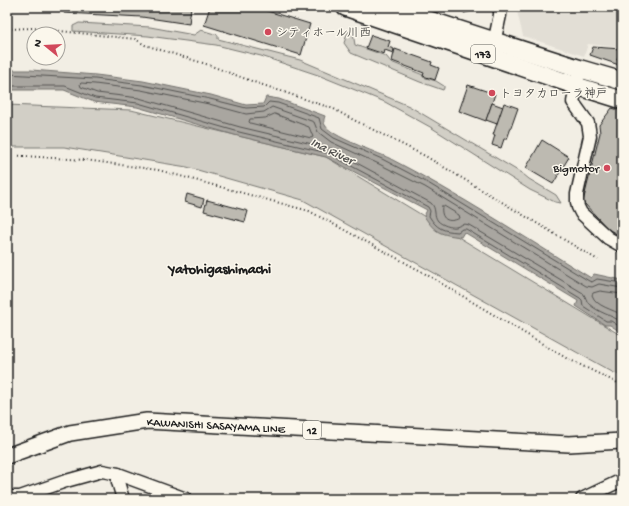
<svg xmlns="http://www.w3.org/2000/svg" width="629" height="506" font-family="'Gochi Hand','Klee One',sans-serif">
<rect width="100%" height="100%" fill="#f2eee4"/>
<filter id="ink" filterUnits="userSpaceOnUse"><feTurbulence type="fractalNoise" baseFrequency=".025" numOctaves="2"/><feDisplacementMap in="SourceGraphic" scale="8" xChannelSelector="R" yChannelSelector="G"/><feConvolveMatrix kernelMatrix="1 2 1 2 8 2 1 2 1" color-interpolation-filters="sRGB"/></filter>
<g filter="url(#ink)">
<path fill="#e2ded5" d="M516 7H622V48L588 44 584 56 523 36Z"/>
<g fill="#d2cfc6" stroke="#777671">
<path d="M79 23 150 27 194 35 201 30 218 35V39L300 60 409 106 523 174 529 179 556 195 561 203 555 202 530 190 432 128 385 102 318 75 261 56 216 45 148 36 73 31V26Z"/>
<path d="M348 31 353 33 355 45 386 56 391 62 423 75V77L436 81 444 86V88L443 90 420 82 351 53 344 43Z"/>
<path d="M7 105 131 110 326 157 622 336V375L614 373 303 200 187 167 64 147H7Z"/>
</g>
<path fill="#a9a6a0" stroke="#716f6b" d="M7 70H31L96 75 143 81 211 95 246 105 263 104 266 97 279 99 325 116C324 119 323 122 325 125 330 136 376 152 389 158 459 194 524 237 591 278L594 274 622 280V333L610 325H605L576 306 578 301 464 232 461 237C440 234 436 234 424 216L427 210 326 157 238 136 137 107 94 102 64 90H7Z"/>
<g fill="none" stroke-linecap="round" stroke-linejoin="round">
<g stroke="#545351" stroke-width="1">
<path d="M7 74 95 79 142 85 210 99 246 108 264 107 269 102 278 103 319 118 322 129 334 138 382 159 428 183 589 281 592 282 597 279 622 283"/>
<path d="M7 86H65L95 98 138 103 239 132 327 153 428 207 430 211 429 216C437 229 443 231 458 232L462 229H466L580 298 582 300 583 306 606 321H611L622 328"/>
<path d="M275 114 309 127 313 137 311 138 250 123 249 122 250 119 265 118Z"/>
<path d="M442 206H444L459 215 460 218C448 224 440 219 442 206Z"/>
<path d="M622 288 599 284 592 287 586 286 425 187 379 164 331 142 318 132 314 122 272 107 264 112 246 114 209 104 141 90 95 84 81 83 80 84 81 87 97 93 139 98 240 127 329 148 431 203C437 209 433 215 438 221 442 225 451 228 456 227 462 225 463 223 469 225L583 293C586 297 586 301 589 304 599 313 611 315 622 322"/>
<path d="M622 294 600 291 593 293 592 295C596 307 613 309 622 315"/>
</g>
</g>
<g fill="#bdbab1" stroke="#1c1c1c">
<path d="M64 7H191L189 24 142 17 64 13Z"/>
<path d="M210 7H265L264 10 310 24 301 55 204 25Z"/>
<path d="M463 7H488L464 13Z"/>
<path d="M371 35 390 41 388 47 394 49 393 53 385 50 384 54 366 48Z"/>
<path d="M593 47 621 49 617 60 621 61 619 65 590 55Z"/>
<path d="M395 49 432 62 431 65 439 68 435 80 423 76 424 73 392 61Z"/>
<path d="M468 85 495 94 486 121 459 111Z"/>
<path d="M492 103 503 107 497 124 486 120Z"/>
<path d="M504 103 518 108 507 139H504L501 148 492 145 495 135H493Z"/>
<path d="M612 108 622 111V237L608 229 583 202 600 133 599 125Z"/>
<path d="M542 140 569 157 553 184 526 168Z"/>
<path d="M187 194 204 199 202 207 185 202Z"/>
<path d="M207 200 248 211 245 222 204 211Z"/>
</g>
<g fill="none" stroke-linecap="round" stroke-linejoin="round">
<g stroke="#1c1c1c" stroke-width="15">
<g id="minor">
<path d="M493 48 500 15V7"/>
<path d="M578 78 573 102 588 123 589 129 590 136 577 194V202L578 207 581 213 608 238 622 246"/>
<path d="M118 474V482L123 499"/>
<path d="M7 497H20L66 481 102 471 118 474 186 499"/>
<path d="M582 499 622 480"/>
</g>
</g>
<g stroke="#1c1c1c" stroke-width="18">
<path id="major" d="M7 456 70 433 147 421 569 444 622 441"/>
</g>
<g stroke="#1c1c1c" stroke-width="20">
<g id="highway">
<path d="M345 7 577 86 622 100"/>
<path d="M389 7 581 69 622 81"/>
</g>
</g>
<g stroke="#1c1c1c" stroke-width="2" stroke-dasharray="1 3" stroke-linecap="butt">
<path d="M320 7 331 10"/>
<path d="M7 29 32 28 135 39 145 45 206 64 254 82 334 109 348 117 427 157 598 260"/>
<path d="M7 155 85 160 158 170 309 211 419 270 566 358 622 385"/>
</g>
<use href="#minor" stroke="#fbf7ec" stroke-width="12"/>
<use href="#major" stroke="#fbf7ec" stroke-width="15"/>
<use href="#highway" stroke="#fbf7ec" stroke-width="17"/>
</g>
</g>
<g fill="#d1495b" stroke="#fbf7ec" stroke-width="1.5">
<circle cx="268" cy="32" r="4"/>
<circle cx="492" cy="93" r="4"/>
<circle cx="607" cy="168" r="4"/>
</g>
<g text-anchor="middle" stroke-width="3" stroke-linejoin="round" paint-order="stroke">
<g fill="#fbf7ec" stroke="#5f5e5a" stroke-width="1">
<rect x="471" y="45" width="24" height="18" rx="3"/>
<rect x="303" y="421" width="18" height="18" rx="3"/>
</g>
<g font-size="11" font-weight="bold" fill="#1c1c1c">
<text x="483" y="58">173</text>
<text x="312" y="434">12</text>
</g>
<g font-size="12" fill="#1c1c1c" stroke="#fbf7ec" text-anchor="start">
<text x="276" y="36">シティホール川西</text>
<text x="500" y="97">トヨタカローラ神戸</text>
<text x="599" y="172" text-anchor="end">Bigmotor</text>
</g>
<g font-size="12" fill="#1c1c1c" stroke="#fbf7ec">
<text transform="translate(216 425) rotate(3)" y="4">KAWANISHI SASAYAMA LINE</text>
</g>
<g font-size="13" font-style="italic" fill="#545351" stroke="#fbf7ec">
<text transform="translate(333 150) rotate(26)" y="5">Ina River</text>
</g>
<g font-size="14" font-weight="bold" fill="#1c1c1c" stroke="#fbf7ec">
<text x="220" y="273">Yatohigashimachi</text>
</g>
</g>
<rect width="629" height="506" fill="none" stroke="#fbf7ec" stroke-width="24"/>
<rect x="12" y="12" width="605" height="482" fill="none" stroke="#1c1c1c" stroke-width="1.5" filter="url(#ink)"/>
<g transform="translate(46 46) rotate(288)"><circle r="19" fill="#fbf7ec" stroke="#a29f99"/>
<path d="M0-3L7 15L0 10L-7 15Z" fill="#d1495b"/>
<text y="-6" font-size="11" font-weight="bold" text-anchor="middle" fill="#1c1c1c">N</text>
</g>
</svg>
